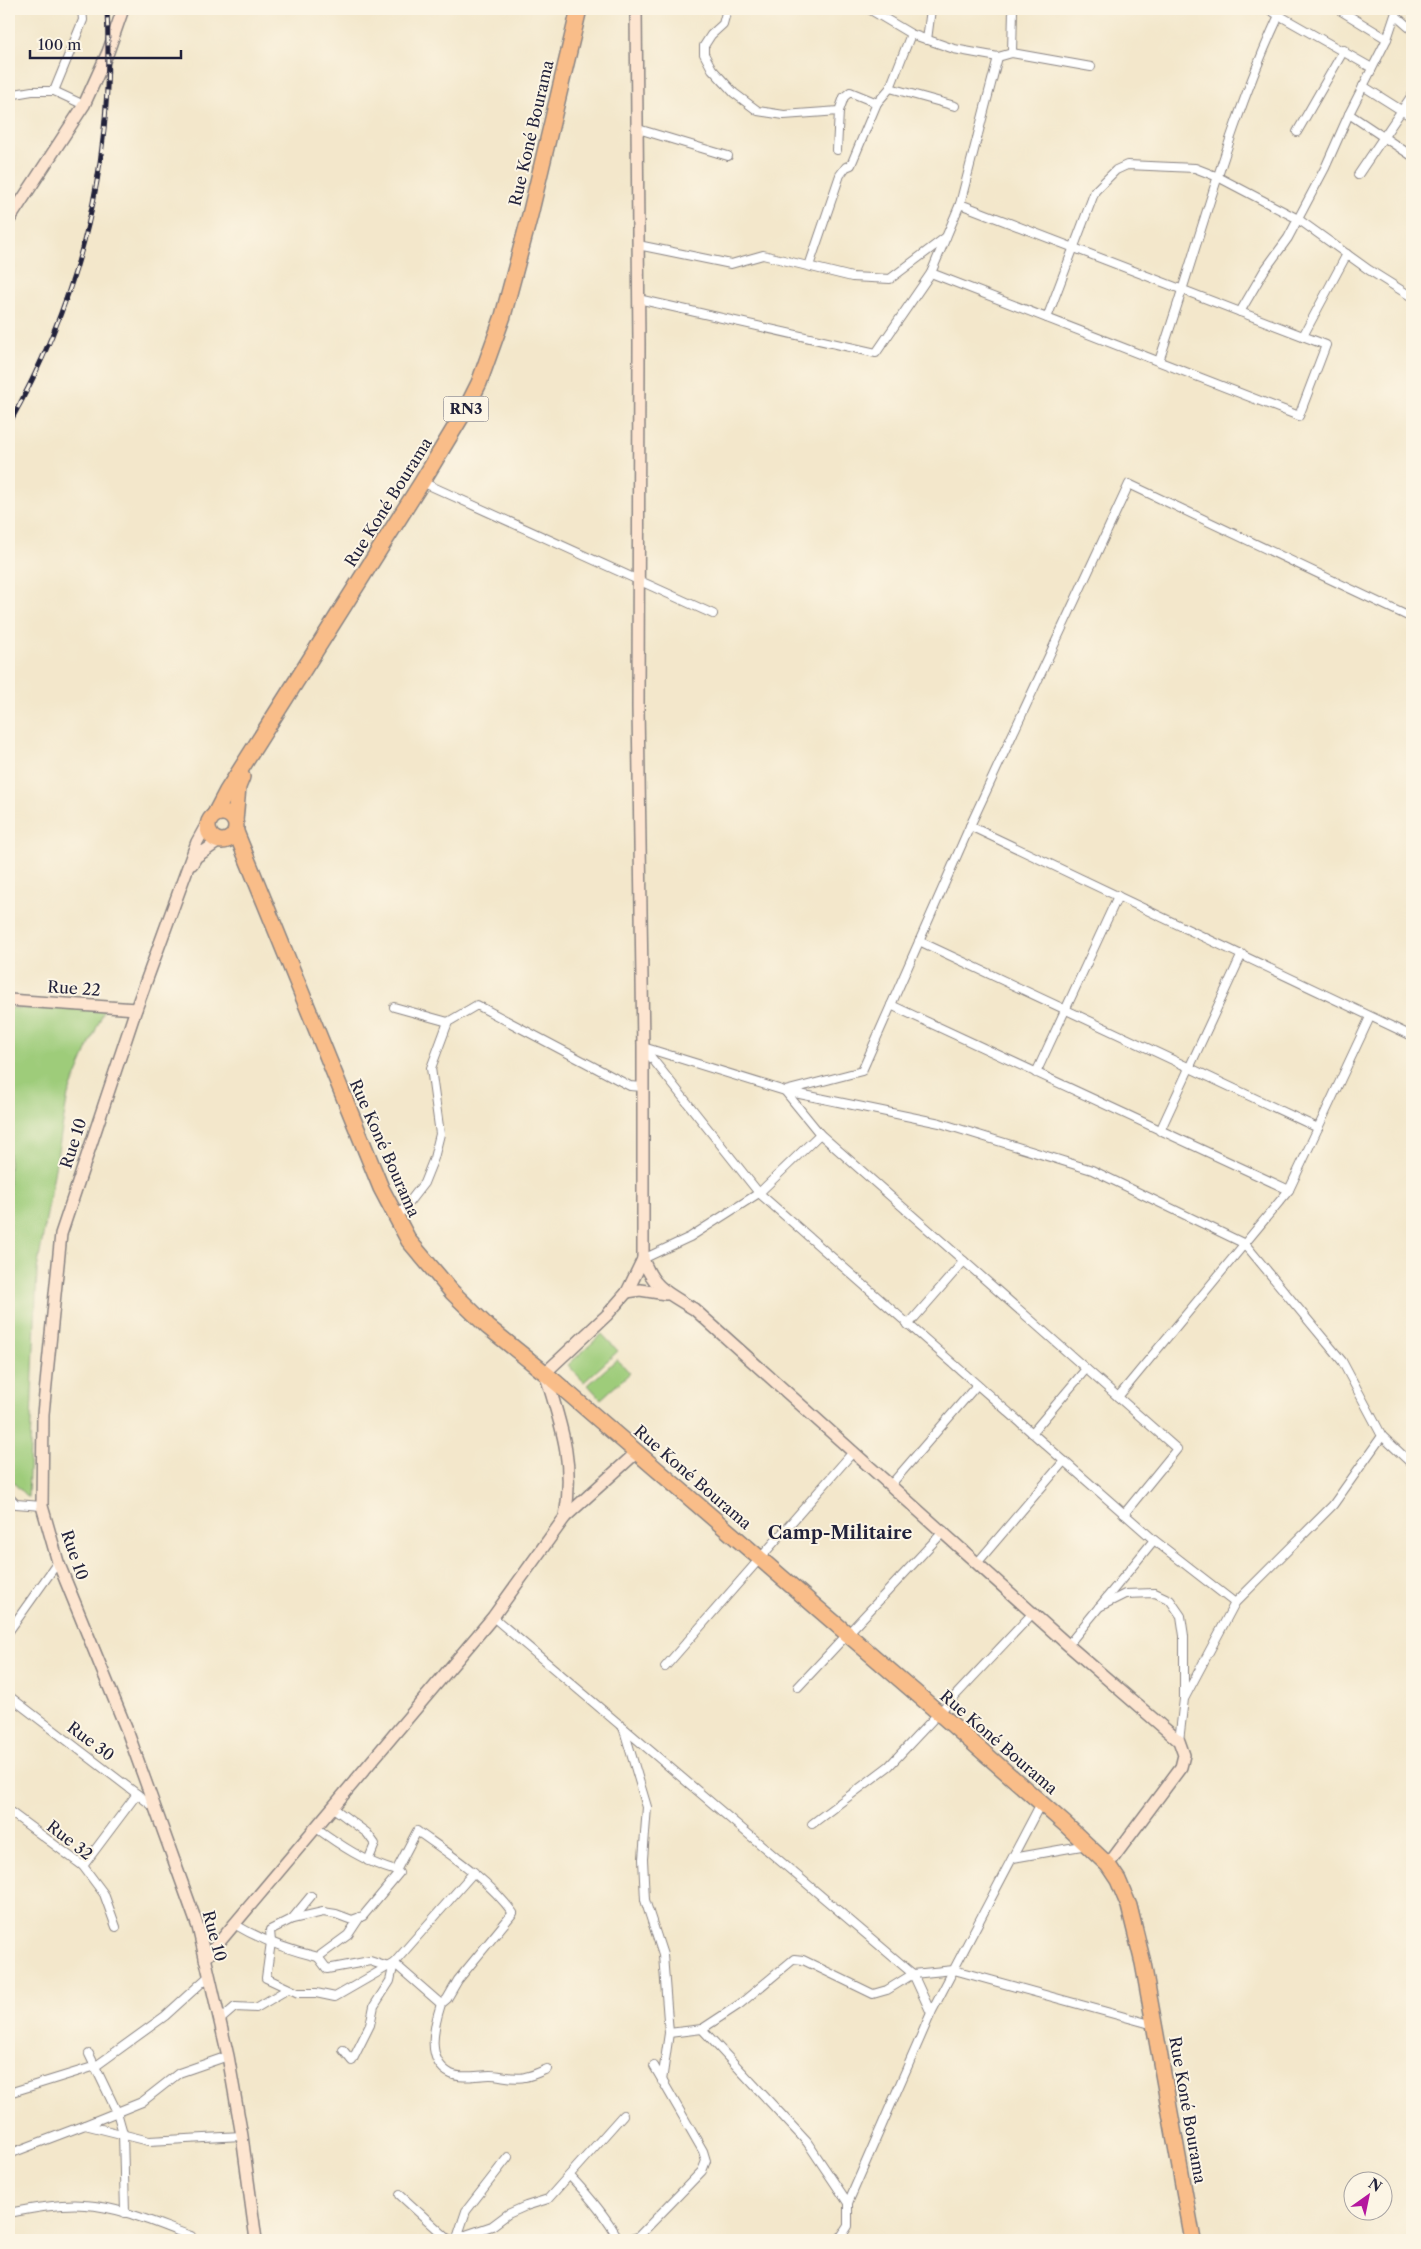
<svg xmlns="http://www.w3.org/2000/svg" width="1421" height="2249" font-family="'Libre Caslon Text',serif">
<rect width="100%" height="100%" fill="#fcf5e5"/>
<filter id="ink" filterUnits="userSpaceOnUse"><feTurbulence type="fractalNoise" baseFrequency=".02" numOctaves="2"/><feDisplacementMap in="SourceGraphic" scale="10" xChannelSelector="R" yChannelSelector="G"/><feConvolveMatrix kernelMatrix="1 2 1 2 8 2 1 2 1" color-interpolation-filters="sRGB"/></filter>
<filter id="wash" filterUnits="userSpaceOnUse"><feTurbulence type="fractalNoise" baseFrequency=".0096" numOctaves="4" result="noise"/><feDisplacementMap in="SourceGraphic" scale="20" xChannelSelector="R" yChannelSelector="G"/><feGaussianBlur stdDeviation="1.12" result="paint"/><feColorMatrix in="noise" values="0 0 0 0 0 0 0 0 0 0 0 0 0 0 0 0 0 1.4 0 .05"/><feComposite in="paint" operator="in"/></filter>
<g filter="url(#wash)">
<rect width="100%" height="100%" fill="#f3e7cb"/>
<g fill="#9ecc7a" stroke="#60775a">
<path d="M9 1008H105L68 1095 37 1270 28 1498 9 1478Z"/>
<path d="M602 1334 618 1351 584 1382 568 1365Z"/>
<path d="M617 1359 630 1373 601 1399 588 1385Z"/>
</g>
</g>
<g filter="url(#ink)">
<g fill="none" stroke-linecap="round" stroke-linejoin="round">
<g stroke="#8a8483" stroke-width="10">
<g id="street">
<path d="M727 9 723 24 711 35 704 46V54L712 69 734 93 758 111 784 115 839 111 844 97 850 92 877 103"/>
<path d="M869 9 911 34 954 49 998 57 1012 53 1091 67"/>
<path d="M1268 9 1372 68"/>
<path d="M1338 9 1387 39"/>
<path d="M1396 16 1412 30"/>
<path d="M927 40 931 9"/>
<path d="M1012 53 1013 9"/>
<path d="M1363 86 1412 117"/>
<path d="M890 88 955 106"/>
<path d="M54 91 83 20 82 9"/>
<path d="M9 95 32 91H54L84 105"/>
<path d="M1349 114 1412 156"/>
<path d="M638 129 728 156"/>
<path d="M1297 132 1344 50"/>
<path d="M837 150 839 111"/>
<path d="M1358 175 1412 95"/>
<path d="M638 245 731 264 763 255 852 277 890 279 946 237"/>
<path d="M809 266 840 175 846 167 851 165 877 103 890 88 911 34"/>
<path d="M931 273 1299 416 1326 345 960 204"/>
<path d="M638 299 876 353 931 273 960 204 998 57"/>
<path d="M1240 312 1264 271 1288 238 1325 168 1349 114 1387 39 1397 9"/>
<path d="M1047 318 1095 191 1116 170 1127 165 1195 168 1218 177 1298 219 1369 270 1412 297"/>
<path d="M1303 336 1347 254"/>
<path d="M1159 361C1199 244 1229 121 1282 9"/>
<path d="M422 482 713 614"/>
<path d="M970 826 1412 1036"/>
<path d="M919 941 1318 1128"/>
<path d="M891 1005 1289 1190"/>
<path d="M394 1007 448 1022"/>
<path d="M643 1047 785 1091 940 1123 1092 1170 1245 1244 1342 1361 1382 1436 1333 1505 1235 1603 1184 1699 1179 1741"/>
<path d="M643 1047 759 1193 1154 1540 1235 1603"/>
<path d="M1036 1073 1118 896"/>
<path d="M1160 1131 1242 954"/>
<path d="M396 1219 424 1183 434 1158 440 1134 431 1068 448 1022 477 1005 630 1086 643 1087"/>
<path d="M643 1259 690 1237 759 1193 820 1134"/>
<path d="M908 1325 964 1261"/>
<path d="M1118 1397 1289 1190 1370 1017"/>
<path d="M1032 1433 1086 1369"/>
<path d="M1382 1436 1412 1464"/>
<path d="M894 1481 977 1385"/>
<path d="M9 1497 16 1504 42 1506"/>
<path d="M1124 1514 1177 1449 820 1134 785 1091 862 1071 970 826 1129 484 1412 618"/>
<path d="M978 1562 1064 1461"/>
<path d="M1099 1607 1125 1594 1155 1593 1170 1600 1181 1616 1184 1636V1697"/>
<path d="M493 1617 913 1974 954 1970 1154 2025"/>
<path d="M9 1631 58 1562"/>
<path d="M1068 1645 1154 1540"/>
<path d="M665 1667 854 1451"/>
<path d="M798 1687 944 1531"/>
<path d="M9 1696 154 1807"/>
<path d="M624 1730 647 1807 643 1859 645 1900 663 1955 669 2033 662 2081"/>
<path d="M332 1807 367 1833 375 1844 368 1861"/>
<path d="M9 1811 83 1866 104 1894 116 1927"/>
<path d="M812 1824 889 1766 1033 1613"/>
<path d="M315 1827C341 1846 365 1862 396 1871L417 1831C452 1856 487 1878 513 1913L458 1980 447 1999 441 2004C434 2026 425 2061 451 2074 461 2079 479 2075 490 2075 501 2075 514 2080 525 2077 532 2076 540 2072 547 2069"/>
<path d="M1013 1858 1087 1845"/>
<path d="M83 1866 137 1794"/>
<path d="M311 1896 292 1919 270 1930 271 1942 266 1978 298 1993H316L335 1997 394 1963 474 1872"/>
<path d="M292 1919 323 1912 336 1914 352 1920 363 1916 399 1873 396 1871"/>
<path d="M234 1924C261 1940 287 1950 318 1957L348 1935 360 1917"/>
<path d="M318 1957 327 1969 370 1961 388 1967"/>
<path d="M220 2020 235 2007 256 2008 288 1989"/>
<path d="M702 2029 807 2142 848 2203"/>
<path d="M669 2033 702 2029 740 2004 794 1959 803 1960 873 1994 887 1990 913 1974 931 2013"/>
<path d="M343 2050 352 2061 370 2025 374 2006 390 1981 394 1963 441 2004"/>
<path d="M89 2054 117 2112 123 2133 125 2213"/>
<path d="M9 2093 96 2066 165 2016 209 1976"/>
<path d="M85 2125 142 2102 179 2073 228 2056"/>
<path d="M9 2154 85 2125 149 2141 242 2136"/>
<path d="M570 2176C589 2196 606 2216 619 2240"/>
<path d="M400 2195 449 2240"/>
<path d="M9 2213C29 2209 65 2203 85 2205 121 2207 157 2224 191 2236"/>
<path d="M457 2238 466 2211 508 2157"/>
<path d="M451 2240 492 2226 508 2214 526 2206 548 2199 623 2115"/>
<path d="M597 2240H607"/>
<path d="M627 2240 638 2237 702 2171 706 2161 703 2151 654 2066"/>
<path d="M839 2240 848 2226V2203L931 2013 1041 1803"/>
</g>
</g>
<g stroke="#8a8483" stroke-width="14">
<g id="secondary">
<path d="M636 9 639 343 638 707 643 1047V1259C654 1289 668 1293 694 1309L1068 1645 1179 1741 1184 1755 1181 1767 1108 1865"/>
<path d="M9 220 84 105 108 52 123 9"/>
<path d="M208 822 197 842 136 1009 61 1234 43 1414 42 1506 58 1562 128 1733 198 1927 228 2056 242 2136 256 2240"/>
<path d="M192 864 196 857 219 841"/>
<path d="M9 1000 136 1009"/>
<path d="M627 1292 640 1290 666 1294"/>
<path d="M565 1517C575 1462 561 1425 545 1373L607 1315 627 1292 643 1259"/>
<path d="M205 1959 493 1617 565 1517 637 1452"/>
</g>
</g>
<g stroke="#8a8483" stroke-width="18">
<g id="highway">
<circle cx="222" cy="827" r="14"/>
<path d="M215 814 227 791 422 482 466 409 479 383 503 316 530 215 579 9"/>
<path d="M235 821 238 787 242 777"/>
<path d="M236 832 381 1188 409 1241 452 1292 488 1327 545 1373 939 1713 1065 1824 1108 1865 1118 1880 1129 1906 1143 1963 1193 2240"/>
</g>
</g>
<use href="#street" stroke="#fff" stroke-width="8"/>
<use href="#secondary" stroke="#fde5d0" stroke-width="11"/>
<use href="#highway" stroke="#f9bd89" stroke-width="15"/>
<g stroke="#22223b" stroke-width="5">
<path id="rail" d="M9 424C83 292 114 160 107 9"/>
</g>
<use href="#rail" stroke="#fcf5e5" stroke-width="3" stroke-dasharray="9" stroke-linecap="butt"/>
</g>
</g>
<g text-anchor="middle" stroke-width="4" stroke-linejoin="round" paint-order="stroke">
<rect fill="#fcf5e5" stroke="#63616e" stroke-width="1" x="443.5" y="396.5" width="45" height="25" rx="4"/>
<g font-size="15" font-weight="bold" fill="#22223b">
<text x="466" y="414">RN3</text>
</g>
<g font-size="16" fill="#22223b" stroke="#fcf5e5">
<text transform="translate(531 133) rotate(-77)" y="6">Rue Koné Bourama</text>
<text transform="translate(388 502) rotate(-58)" y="6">Rue Koné Bourama</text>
<text transform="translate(74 988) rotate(4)" y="6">Rue 22</text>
<text transform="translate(73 1143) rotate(-72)" y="6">Rue 10</text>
<text transform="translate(385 1148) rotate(66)" y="6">Rue Koné Bourama</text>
<text transform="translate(693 1477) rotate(41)" y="6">Rue Koné Bourama</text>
<text transform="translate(75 1555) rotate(71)" y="6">Rue 10</text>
<text transform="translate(91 1741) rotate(37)" y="6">Rue 30</text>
<text transform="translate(999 1742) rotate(41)" y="6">Rue Koné Bourama</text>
<text transform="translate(70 1840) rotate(38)" y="6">Rue 32</text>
<text transform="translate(215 1936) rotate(75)" y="6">Rue 10</text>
<text transform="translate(1188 2110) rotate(80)" y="6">Rue Koné Bourama</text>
</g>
<g font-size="18" font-weight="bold" fill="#22223b" stroke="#fcf5e5">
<text x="840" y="1539">Camp-Militaire</text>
</g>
</g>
<rect width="1421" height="2249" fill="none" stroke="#fcf5e5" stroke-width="30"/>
<g transform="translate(1368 2196) rotate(33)"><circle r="24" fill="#fcf5e5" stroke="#a5a1a1"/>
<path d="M0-4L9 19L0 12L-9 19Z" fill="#b5179e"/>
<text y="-8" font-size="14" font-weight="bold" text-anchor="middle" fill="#22223b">N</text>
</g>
<path d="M30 50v8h151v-8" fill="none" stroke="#22223b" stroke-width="2.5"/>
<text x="38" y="50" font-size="15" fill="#22223b" stroke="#fcf5e5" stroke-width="4" paint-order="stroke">100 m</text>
</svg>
